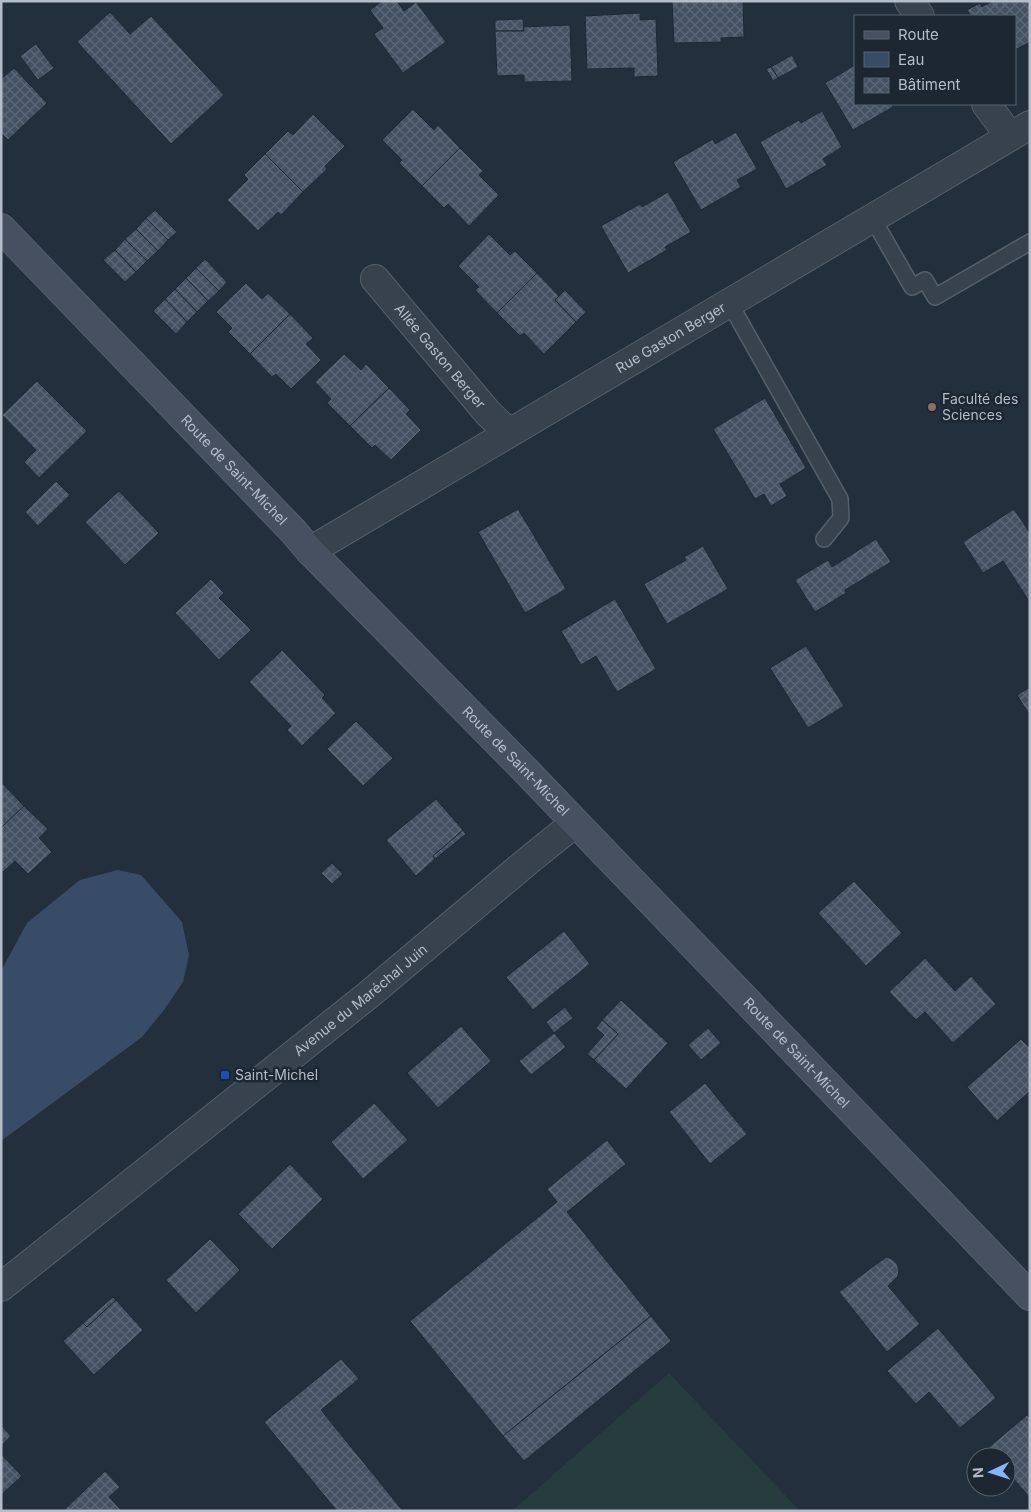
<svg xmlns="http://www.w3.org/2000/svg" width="1031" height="1512" font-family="Inter,sans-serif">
<defs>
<pattern id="building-cross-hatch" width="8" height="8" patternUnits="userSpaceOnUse" patternTransform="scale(1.25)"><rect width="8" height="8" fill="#455162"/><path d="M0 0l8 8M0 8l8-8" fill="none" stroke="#5d6877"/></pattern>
</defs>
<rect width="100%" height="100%" fill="#242f3e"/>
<path fill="#263c3f" d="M669 1373 800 1511H512Z"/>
<path fill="#394c67" d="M118 870 141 875 182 922 189 955 183 982 164 1010 142 1037 1 1141V971L27 923 80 880Z"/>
<g fill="url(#building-cross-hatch)" stroke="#1f2835">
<path d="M382 1H397L404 11 416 2 446 42 403 73 374 34 383 28 370 10Z"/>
<path d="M672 1H743L744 37 721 38V42L674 43Z"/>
<path d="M992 1H1030V42L1015 50V16H971L967 10 980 3 982 7Z"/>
<path d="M110 12 130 34 151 16 224 95 171 144 77 42Z"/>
<path d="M640 13V20L656 19 658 76 634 77V68L587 69 585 16Z"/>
<path d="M523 19 524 31H495V20Z"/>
<path d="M570 25 572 81 524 82V75L497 76 495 31H524L523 27Z"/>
<path d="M36 44 54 68 38 80 20 56Z"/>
<path d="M792 55 798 67 778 78 771 67Z"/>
<path d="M855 65V104H892L893 107 853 130 825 83Z"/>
<path d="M771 67 778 78 773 81 766 69Z"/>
<path d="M14 68 47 103 8 140 1 133V79Z"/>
<path d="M413 109 434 130 438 125 460 148 422 186 399 163 402 160 382 140Z"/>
<path d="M822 111 842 147 823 159 827 165 786 189 760 142 799 120 801 123Z"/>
<path d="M313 114 345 146 325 166 327 169 303 192 265 154 288 131 293 135Z"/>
<path d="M736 132 757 169 737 180 741 187 701 210 673 162 713 139 715 144Z"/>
<path d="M460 148 483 171 479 175 499 195 469 226 448 204 444 208 422 186Z"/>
<path d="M265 154 303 192 281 215 278 212 258 231 227 200 248 179 244 175Z"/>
<path d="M668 192 691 232 665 247 667 250 628 273 601 226 640 204 642 207Z"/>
<path d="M155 210 177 232 168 240 146 218Z"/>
<path d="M146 218 168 240 158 251 136 229Z"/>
<path d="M136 229 158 251 147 261 125 239Z"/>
<path d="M489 234 510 255 515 251 537 273 497 313 475 290 479 287 458 266Z"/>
<path d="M125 239 147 261 136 272 115 250Z"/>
<path d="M115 250 136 272 125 282 103 260Z"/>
<path d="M205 259 227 282 219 291 196 268Z"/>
<path d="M196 268 219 291 208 301 186 278Z"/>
<path d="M537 273 559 296 555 300 576 322 544 354 524 333 520 336 497 313Z"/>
<path d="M186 278 208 301 197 312 175 289Z"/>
<path d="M246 283 262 299 268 293 290 314 250 354 228 332 232 328 216 312Z"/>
<path d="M175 289 197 312 187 322 165 299Z"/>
<path d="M565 290 586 312 576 322 555 300Z"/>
<path d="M165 299 187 322 176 334 153 311Z"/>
<path d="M290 314 313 338 306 344 321 360 291 389 276 374 272 377 250 354Z"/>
<path d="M344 354 361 370 366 364 389 388 350 426 327 403 331 399 315 382Z"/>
<path d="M37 381 87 431 39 478 24 462 36 450 2 415Z"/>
<path d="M389 388 410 410 406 414 421 430 391 460 375 445 372 448 350 426Z"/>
<path d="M765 398 806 468 780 484 787 496 771 506 764 494 755 499 713 429Z"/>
<path d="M56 481 70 495 38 526 25 512Z"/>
<path d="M119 491 159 533 125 565 85 522Z"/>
<path d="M518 509 566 589 525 613 478 532Z"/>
<path d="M1014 509 1030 533 1029 601 1003 561 983 573 963 542Z"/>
<path d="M876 539 891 562 845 590 846 593 815 612 795 580 828 560 832 567Z"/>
<path d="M703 546 728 589 667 624 644 584 686 560 684 557Z"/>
<path d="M211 579 224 593 219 598 251 630 219 660 175 613Z"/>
<path d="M615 599 656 669 617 692 596 656 581 665 561 631Z"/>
<path d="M806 646 844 706 808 728 770 668Z"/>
<path d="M282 650 325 695 322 698 336 713 302 746 287 730 291 726 249 682Z"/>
<path d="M1030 687V716L1017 695Z"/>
<path d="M356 721 393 758 363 786 327 749Z"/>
<path d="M1 782 24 806 1 828Z"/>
<path d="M436 799 463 830 433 856 435 859 416 876 386 840Z"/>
<path d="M24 806 48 829 39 838 52 852 28 874 15 861 3 872 1 870V828Z"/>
<path d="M463 830 466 834 435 859 433 856Z"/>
<path d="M332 863 343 874 332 884 321 873Z"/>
<path d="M854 881 902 933 866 966 818 913Z"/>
<path d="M564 931 590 964 533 1010 506 977Z"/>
<path d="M925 958 955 991 971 976 996 1004 953 1043 925 1012 916 1020 889 992Z"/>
<path d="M621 1000 668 1043 626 1089 594 1060 618 1034 602 1020Z"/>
<path d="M565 1007 573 1018 554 1033 546 1022Z"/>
<path d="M602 1020 618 1034 594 1060 587 1054 604 1035 596 1028Z"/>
<path d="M461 1026 491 1061 438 1108 407 1073Z"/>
<path d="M708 1028 721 1043 701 1060 688 1045Z"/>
<path d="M554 1033 566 1047 531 1075 519 1061Z"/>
<path d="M1021 1039 1030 1048V1091L997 1121 967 1087Z"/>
<path d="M705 1083 747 1134 710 1164 669 1112Z"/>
<path d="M374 1103 408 1140 363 1179 331 1142Z"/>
<path d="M607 1140 626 1164 567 1212 651 1316 503 1436 410 1321 557 1202 547 1189Z"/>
<path d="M290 1164 323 1199 272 1249 238 1214Z"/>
<path d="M210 1239 240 1270 196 1313 166 1280Z"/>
<path d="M886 1257 892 1259 897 1264 899 1270 898 1276 888 1286 920 1324 887 1352 839 1292Z"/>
<path d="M113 1297 116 1300 87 1327 83 1323Z"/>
<path d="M116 1300 143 1330 94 1375 63 1341 83 1323 87 1327Z"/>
<path d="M651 1316 671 1341 524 1461 503 1436Z"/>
<path d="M938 1328 996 1398 960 1428 929 1392 916 1404 887 1371Z"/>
<path d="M341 1359 359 1379 321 1410 403 1511H337L264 1422Z"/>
<path d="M1027 1415 1030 1418V1498L1006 1470V1457H995L988 1448Z"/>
<path d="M1 1425 11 1436 1 1446Z"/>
<path d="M1 1454 22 1476 1 1495Z"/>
<path d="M105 1471 120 1487 109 1497 122 1511H63Z"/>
</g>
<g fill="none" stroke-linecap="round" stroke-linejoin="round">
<g stroke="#565f6c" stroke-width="18">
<g id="lane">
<path d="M873 219 912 287 925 280 935 297 1030 242"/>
<path d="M729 302 840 499 841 518 824 539"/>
</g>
</g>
<g stroke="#565f6c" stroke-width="30">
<g id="street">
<path d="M909 1 920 16"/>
<path d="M986 104 1010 136"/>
<path id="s1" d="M375 279 488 413 508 432"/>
<path id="s2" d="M310 551 1030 125"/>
<path id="s3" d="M1 1287 367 996 529 860 575 823"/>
</g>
</g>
<g stroke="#565f6c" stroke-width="30">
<g id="secondary">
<path id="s4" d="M1 228 293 531 310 551 527 772 1030 1296"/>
</g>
</g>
<use href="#lane" stroke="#38414e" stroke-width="15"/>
<use href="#street" stroke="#38414e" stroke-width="28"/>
<use href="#secondary" stroke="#465061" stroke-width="28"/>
</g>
<circle fill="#8d6e63" stroke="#1d2633" stroke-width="2" cx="932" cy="407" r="5"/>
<rect fill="#1a4fb4" stroke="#1d2633" stroke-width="2" x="220" y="1070" width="10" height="10" rx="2.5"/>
<g text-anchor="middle" stroke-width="5" stroke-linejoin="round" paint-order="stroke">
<g font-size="14" fill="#b4bcc9" stroke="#1d2633">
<text dy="5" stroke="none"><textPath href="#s2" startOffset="419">Rue Gaston Berger</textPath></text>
<text dy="5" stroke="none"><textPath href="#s1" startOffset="101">Allée Gaston Berger</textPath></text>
<text dy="5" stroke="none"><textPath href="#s4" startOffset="336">Route de Saint-Michel</textPath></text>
<text dy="5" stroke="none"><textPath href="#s4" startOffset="741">Route de Saint-Michel</textPath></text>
<text dy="5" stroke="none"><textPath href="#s3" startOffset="460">Avenue du Maréchal Juin</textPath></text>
<text dy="5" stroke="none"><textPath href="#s4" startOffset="1146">Route de Saint-Michel</textPath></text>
</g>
<g font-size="14" fill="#b4bcc9" stroke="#1d2633" text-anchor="start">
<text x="942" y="404">Faculté des<tspan x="942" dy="16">Sciences</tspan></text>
<text x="235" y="1080">Saint-Michel</text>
</g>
</g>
<rect width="1031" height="1512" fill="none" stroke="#b4bcc9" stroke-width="5"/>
<rect x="854" y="15" width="162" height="90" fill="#1d2633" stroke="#59626f"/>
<rect x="864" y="31" width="25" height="8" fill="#465061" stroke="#59626f"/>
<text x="898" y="40" font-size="15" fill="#b4bcc9">Route</text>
<rect x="864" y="52" width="25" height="15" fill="#394c67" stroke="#59626f"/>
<text x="898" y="65" font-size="15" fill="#b4bcc9">Eau</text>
<rect x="864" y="78" width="25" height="15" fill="url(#building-cross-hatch)" stroke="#59626f"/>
<text x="898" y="90" font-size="15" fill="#b4bcc9">Bâtiment</text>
<g transform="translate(991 1472) rotate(266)"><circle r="24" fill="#1d2633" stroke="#59626f"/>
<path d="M0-4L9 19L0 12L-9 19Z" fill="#8ab4f8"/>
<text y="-8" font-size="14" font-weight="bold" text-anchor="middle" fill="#b4bcc9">N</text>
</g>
</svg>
